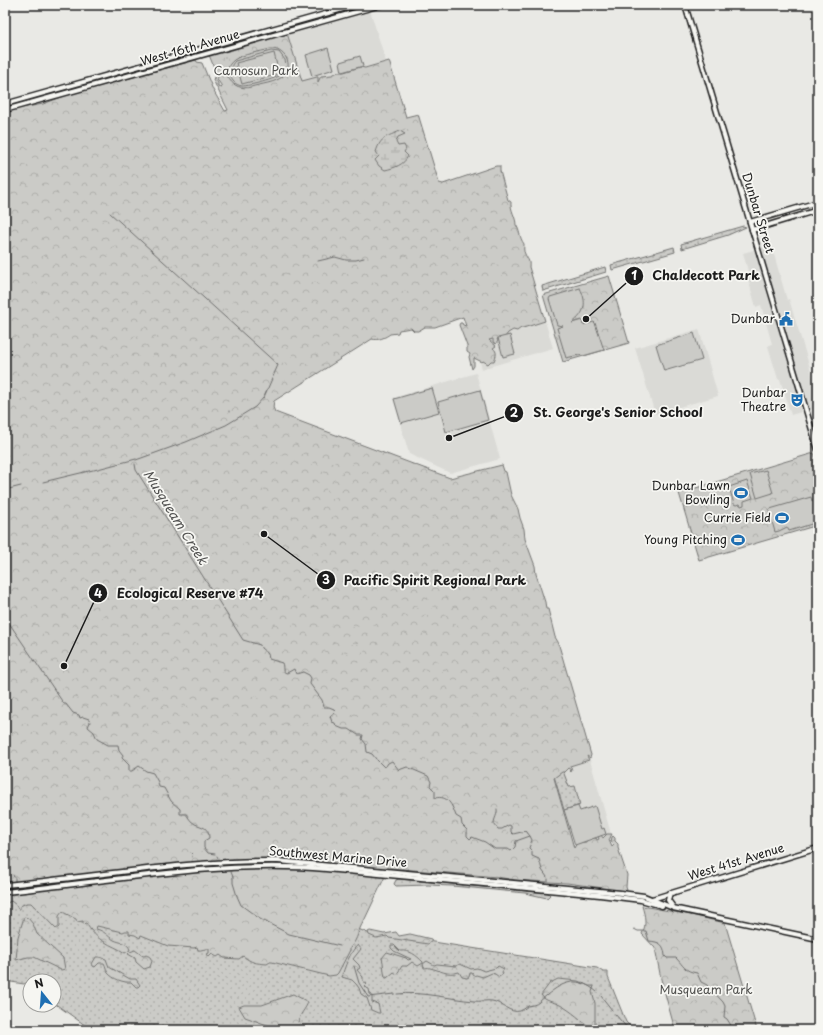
<svg xmlns="http://www.w3.org/2000/svg" width="823" height="1035" font-family="'Playpen Sans',sans-serif">
<defs>
<pattern id="grass-dots" width="8" height="8" patternUnits="userSpaceOnUse"><rect width="8" height="8" fill="#cbcbc7"/><path d="M2 2h.1M6 6h.1" fill="none" stroke="#aeaeaa" stroke-width="1.8" stroke-linecap="round"/></pattern>
<pattern id="forest-crowns" width="20" height="18" patternUnits="userSpaceOnUse"><rect width="20" height="18" fill="#cbcbc7"/><path d="M2 6a3 3 0 1 1 6 0M12 15a3 3 0 1 1 6 0" fill="none" stroke="#aeaeaa"/></pattern>
<pattern id="wetland-marsh" width="20" height="14" patternUnits="userSpaceOnUse"><rect width="20" height="14" fill="#cbcbc7"/><path d="M1 5h8M5 5V1M11 12h8M15 12V8" fill="none" stroke="#aeaeaa"/></pattern>
</defs>
<rect width="100%" height="100%" fill="#e9e9e5"/>
<filter id="ink" filterUnits="userSpaceOnUse"><feTurbulence type="fractalNoise" baseFrequency=".025" numOctaves="2"/><feDisplacementMap in="SourceGraphic" scale="8" xChannelSelector="R" yChannelSelector="G"/><feConvolveMatrix kernelMatrix="1 2 1 2 8 2 1 2 1" color-interpolation-filters="sRGB"/></filter>
<g filter="url(#ink)">
<g fill="#dadad6">
<path d="M370 10 386 62 303 86 287 33Z"/>
<path d="M771 244 787 300 789 299 817 391H818V407L810 410 808 408 760 248Z"/>
<path d="M754 250H755L803 409 801 412 791 415 780 379H778L768 346 772 344 761 305 756 307 746 272 748 271 743 253Z"/>
<path d="M545 321 553 348 482 369 474 342Z"/>
<path d="M699 329 718 396 655 414 635 348Z"/>
<path d="M476 373 500 459 450 473 409 454 393 398Z"/>
<path d="M590 760 611 834 575 845 552 771Z"/>
</g>
<g fill="url(#grass-dots)" stroke="#747472">
<path d="M352 8 354 9 353 11 283 31 280 30 281 28Z"/>
<path d="M276 30H277L275 33 204 52 205 50Z"/>
<path d="M743 226 746 227 728 235 682 249 681 244Z"/>
<path d="M674 247 675 252 612 270 611 265Z"/>
<path d="M605 267 606 272 543 291 542 286Z"/>
<path d="M563 771 569 787 575 786 580 805 564 810 554 776Z"/>
<path d="M399 879 548 893 550 895 547 898 525 893 452 886 428 885 396 886 394 884 396 880Z"/>
<path d="M5 896 356 928 370 934 402 937 597 968 603 972H608V977L626 1022 634 1030H96L89 1028 54 1003V981L42 980 30 981V982L24 984 5 981Z"/>
</g>
<g fill="url(#forest-crowns)" stroke="#747472">
<path d="M287 33 302 81 317 77H318V82L321 76 332 75 338 72H344L360 67 365 68 389 61 406 117 418 114 439 183 443 184 496 166H500V171L508 200 511 202C510 210 516 217 516 225 520 230 519 237 524 244 524 248 523 250 525 254 527 259 530 260 529 267L545 321 523 328H521L517 331 513 330 508 333 505 337 497 339 498 341 496 344 493 342V339L489 340 496 346 493 348C498 352 496 356 494 361H491L488 364 483 361 482 362 474 358V366L472 369 469 357 470 354 467 352V346L459 325 460 323H462L463 325 466 326 463 317 435 327H425L418 331H414L411 328 399 330 398 333 390 334C386 337 378 341 372 339L274 401 273 407 275 412 450 478 502 465 504 471 506 472 511 495 518 509 520 518 524 529 525 539 535 566 536 574 545 602 546 609H548L555 637 558 642 591 755 590 758 587 756 589 760 570 766 572 770 571 772 570 771 571 770 568 768 564 772H562L554 778 574 848 577 843 586 842 587 839 596 838 597 840 599 839 598 837 601 835 603 838 607 834H612L609 840 612 847 614 845 611 842 612 837 613 836 615 838V841L618 844V848L627 875 626 887 627 890 625 891 567 883 515 880 497 877 389 868 364 921C357 931 359 938 350 948V950L338 973 336 975 329 976 272 962H270L267 964C255 963 252 963 243 956L239 959 224 958 220 955 217 957 212 954 209 957 207 954 209 953V949C205 948 201 951 198 950L197 947 194 948 168 946 141 935 140 938 135 935 129 934V931H125L123 932 97 926 96 929C105 931 107 936 114 940 120 943 128 942 130 950L125 953C118 948 111 946 105 942 98 939 90 930 86 923L83 924V921L77 922 76 919C71 917 66 913 62 912L59 916V927L56 929 31 903H27L20 906V909H18L16 905 11 901 7 903 5 902V111L43 104 67 95 196 60 197 62 202 63 213 90 225 111 228 110C223 100 218 90 213 80L214 77 218 83V86L222 88 221 85 217 79 218 77 209 55Z"/>
<path d="M609 276 629 343 563 362 543 295Z"/>
<path d="M814 453 818 465V525L699 560 679 493Z"/>
<path d="M642 906 691 915 725 923 757 1030H675L661 979 656 953 655 948 642 934C647 924 645 916 642 906Z"/>
<path d="M24 917 28 918 33 924 37 934 63 958 65 969 61 970 34 957H28L16 960 18 937Z"/>
<path d="M370 931 384 934 396 932 399 936 410 934 431 939 432 941 428 944 389 938 387 936 376 938 369 935 368 932Z"/>
<path d="M358 945 361 949 353 959 359 965 360 968 357 970 363 977V981L367 984 364 987 369 989 370 994 372 995V1002L378 1004 380 1013H378L371 1010 367 998 361 994 359 988 356 984 352 980 342 977C343 970 352 948 358 945Z"/>
<path d="M391 945H394L400 951C410 950 416 955 423 962V963L418 966 412 962 407 966H402L397 974 394 972 387 978 385 977C383 970 384 964 382 958L387 952 406 958 408 960 411 959 394 951 391 948Z"/>
<path d="M135 950 143 956C149 955 150 956 152 961L150 967 144 969 136 962 135 958 128 954 130 952Z"/>
<path d="M96 957H99L106 959 109 967 130 979H136L140 985 138 987H136L131 982C124 983 113 979 108 973 106 970 106 966 104 963H99L95 967 93 966 92 964Z"/>
<path d="M427 961 434 965 437 964 456 966 460 964 471 969 477 968 484 971 496 968 498 966 504 969 502 972 503 974 499 977 495 974 492 973 483 977 476 975 474 976 472 973H470L469 977 467 978 462 977 459 972C447 976 440 970 430 968 428 967 426 968 424 968L423 964Z"/>
<path d="M558 979 578 981 589 986H594L592 992 595 1003V1030H592C584 1022 570 1010 560 1005 552 1001 546 1002 541 995L550 983Z"/>
<path d="M293 994 308 1002C304 1014 293 1017 304 1030H281L245 1017 239 1007 244 1005H262Z"/>
</g>
<path fill="url(#wetland-marsh)" stroke="#747472" d="M400 131 405 134 398 137 396 142 398 146 404 145 406 149 404 152 408 156C404 165 394 168 385 170L379 166 375 160 379 156 376 152C381 136 387 137 400 131Z"/>
<g fill="#cbcbc7" stroke="#747472" fill-rule="evenodd">
<path d="M328 48 334 69 312 76 306 55Z"/>
<path d="M270 49C284 48 295 65 283 76 276 83 260 84 251 87 233 92 218 72 234 60 242 54 260 52 270 49ZM271 51 279 52 285 60C286 65 286 70 282 74 277 79 248 86 242 86 229 84 227 69 235 61Z"/>
<path d="M274 53 279 74 242 84 236 63Z"/>
<path d="M360 56 363 66 342 72 340 62Z"/>
<path d="M580 288C587 302 586 313 572 323L582 320 583 325 594 322 595 323 604 350 583 356 579 355 566 358 557 328 563 326 557 325 549 299 550 297Z"/>
<path d="M694 333 702 360 664 371 656 345Z"/>
<path d="M510 335 515 354 503 357 498 338Z"/>
<path d="M432 388 439 412 401 423 394 399Z"/>
<path d="M480 390 488 420 446 432 438 402Z"/>
<path d="M766 470 773 493 757 498 750 474Z"/>
<path d="M747 481 753 498 744 501V505L741 506 740 504 736 505 734 504 729 487Z"/>
<path d="M811 497 812 501 815 499 818 503V522L789 531 787 527 779 531 775 532 769 511 770 509Z"/>
<path d="M578 806 580 811 595 806 602 829 604 828 606 834 575 845 564 810Z"/>
</g>
<g fill="none" stroke-linecap="round" stroke-linejoin="round">
<g stroke="#6d6d6c" stroke-width="1">
<path d="M110 213 278 365 264 397 255 407 242 415"/>
<path d="M318 261 335 257 346 260H356L364 258"/>
<path d="M229 411V412"/>
<path d="M136 460 186 442 226 425 241 416"/>
<path d="M135 464 136 470 243 640 260 645 261 648 268 654 269 659 282 663C284 667 281 672 287 673L294 669 296 674 303 672 309 675 311 678 310 684 322 700 324 707H329L334 709 335 712 330 716 332 722 335 723 336 726 343 729H349L358 735H363L362 739 366 744 367 752 372 754 376 759"/>
<path d="M94 470 136 459"/>
<path d="M43 482 93 470"/>
<path d="M5 490 21 486"/>
<path d="M5 617 64 704H66L73 713 79 715 80 718 83 717 89 719 90 722 88 727 94 732 97 739 108 745H118L119 750 123 755 122 758 129 765V771H132L139 766 146 771 153 773 158 782 159 787 164 788 171 801 180 809V814H186C188 817 191 822 195 824 202 827 209 827 209 838L204 841V848L208 853 215 854"/>
<path d="M377 760 384 767 386 766 388 763 392 761 399 770 407 767 428 776 431 782 430 786 435 791V798C448 795 452 805 456 816L461 819 462 825 467 830V836L470 839 472 837 485 842 495 849H508L511 851 515 847 516 841 530 836 532 840 529 848 532 851V856L539 859 542 870 547 877"/>
<path d="M497 809C498 815 494 818 494 824L498 829H502L509 825 511 826V832L513 834 526 831 530 836"/>
<path d="M191 853 192 854"/>
<path d="M192 856V857"/>
<path d="M217 856 218 858"/>
<path d="M231 872 233 877V883L237 896 241 905 260 919 289 934 340 946"/>
<path d="M13 875 14 877"/>
<path d="M15 878V881"/>
<path d="M548 879V881"/>
<path d="M634 929 638 931H646L649 941C660 942 664 944 665 956L667 958H676C684 966 684 971 697 973L701 982 707 985 723 1002 725 1006 724 1017 727 1019 734 1030"/>
<path d="M354 966 359 983 368 997 394 994"/>
<path d="M397 994C420 991 450 999 474 1001 480 1002 487 1000 492 1001 501 1002 510 1014 520 1011 523 1010 525 1008 528 1006 532 1005 536 1005 539 1002 558 985 574 972 597 992"/>
<path d="M601 996 612 1010"/>
<path d="M615 1014 629 1030"/>
</g>
<g stroke="#1c1c1c" stroke-width="7">
<g id="secondary">
<path d="M685 5 818 450"/>
<path d="M5 104 357 5"/>
<path d="M5 110 381 5"/>
<path d="M750 222 818 202"/>
<path d="M752 230 818 210"/>
<path d="M5 885C96 877 186 860 278 861L621 893 644 896 673 908 818 939"/>
<path d="M5 892C112 881 219 860 326 869L600 895 641 900 662 906"/>
<path d="M670 893 668 900 673 907"/>
<path d="M652 899 818 848"/>
</g>
</g>
<use href="#secondary" stroke="#f6f6f2" stroke-width="4"/>
</g>
</g>
<defs>
<g id="civic-bare" transform="scale(1.08)"><path d="M-.6-6.5H3V-4.5H.6V-3L4-1V1h2V6H-6V1h2V-1L-.6-3ZM-1.2 2.5V6h2.4V2.5Z" fill="#1f6fb2" stroke="#f6f6f2" stroke-width="2.5" paint-order="stroke"/></g>
<g id="theatre-bare" transform="scale(1.08)"><path d="M-5-5.5Q0-4 5-5.5V0Q5 5 0 6Q-5 5-5 0ZM-3.3-2.5H-1v1.5H-3.3ZM1-2.5H3.3v1.5H1ZM-2.8 1Q0 5.5 2.8 1Z" fill="#1f6fb2" stroke="#f6f6f2" stroke-width="2.5" paint-order="stroke"/></g>
<g id="stadium-bare" transform="scale(1.08)"><path d="M0-5a6.5 5 0 1 0 0 10a6.5 5 0 1 0 0-10ZM-3.5-1.8h7v3.6h-7Z" fill="#1f6fb2" stroke="#f6f6f2" stroke-width="2.5" paint-order="stroke"/></g>
</defs>
<g fill-rule="evenodd">
<use href="#civic-bare" x="786" y="319"/>
<use href="#theatre-bare" x="797" y="400"/>
<use href="#stadium-bare" x="741" y="493"/>
<use href="#stadium-bare" x="782" y="518"/>
<use href="#stadium-bare" x="738" y="540"/>
</g>
<g text-anchor="middle" stroke-width="3.5" stroke-linejoin="round" paint-order="stroke">
<g font-size="12" fill="#1c1c1c" stroke="#f6f6f2">
<text transform="translate(190 48) rotate(-16)" y="4">West 16th Avenue</text>
<text transform="translate(758 213) rotate(73)" y="4">Dunbar Street</text>
<text transform="translate(338 857) rotate(5)" y="4">Southwest Marine Drive</text>
<text transform="translate(736 862) rotate(-17)" y="4">West 41st Avenue</text>
</g>
<g font-size="12" fill="#51514f" stroke="#f6f6f2">
<text x="256" y="75">Camosun Park</text>
<text x="706" y="994">Musqueam Park</text>
</g>
<g font-size="12" fill="#1c1c1c" stroke="#f6f6f2" text-anchor="end">
<text x="775" y="323">Dunbar</text>
<text x="786" y="397">Dunbar<tspan x="786" dy="14">Theatre</tspan></text>
<text x="730" y="490">Dunbar Lawn<tspan x="730" dy="14">Bowling</tspan></text>
<text x="771" y="522">Currie Field</text>
<text x="727" y="544">Young Pitching</text>
</g>
<g font-size="13" font-style="italic" fill="#525251" stroke="#f6f6f2">
<text transform="translate(176 517) rotate(58)" y="5">Musqueam Creek</text>
</g>
</g>
<path fill="none" stroke="#1c1c1c" stroke-width="1.5" d="M586 319L634 276M449 438L514 413M264 534L326 580M64 666L98 593"/>
<g fill="#1c1c1c" stroke="#f6f6f2" stroke-width="1.5">
<circle cx="586" cy="319" r="4"/>
<circle cx="449" cy="438" r="4"/>
<circle cx="264" cy="534" r="4"/>
<circle cx="64" cy="666" r="4"/>
<circle cx="634" cy="276" r="10"/>
<circle cx="514" cy="413" r="10"/>
<circle cx="326" cy="580" r="10"/>
<circle cx="98" cy="593" r="10"/>
</g>
<g font-size="12" text-anchor="middle" font-weight="bold" fill="#fff">
<text x="634" y="280">1</text>
<text x="514" y="417">2</text>
<text x="326" y="584">3</text>
<text x="98" y="598">4</text>
</g>
<g font-size="13" text-anchor="middle" font-weight="bold" fill="#1c1c1c" stroke="#f6f6f2" stroke-width="3.5" stroke-linejoin="round" paint-order="stroke">
<text x="706" y="280">Chaldecott Park</text>
<text x="618" y="417">St. George's Senior School</text>
<text x="435" y="585">Pacific Spirit Regional Park</text>
<text x="190" y="598">Ecological Reserve #74</text>
</g>
<rect width="823" height="1035" fill="none" stroke="#f6f6f2" stroke-width="20"/>
<rect x="10" y="10" width="803" height="1015" fill="none" stroke="#1c1c1c" stroke-width="1.5" filter="url(#ink)"/>
<g transform="translate(42 993) rotate(343)"><circle r="19" fill="#f6f6f2" stroke="#9f9f9c"/>
<path d="M0-3L7 15L0 10L-7 15Z" fill="#1f6fb2"/>
<text y="-6" font-size="11" font-weight="bold" text-anchor="middle" fill="#1c1c1c">N</text>
</g>
</svg>
